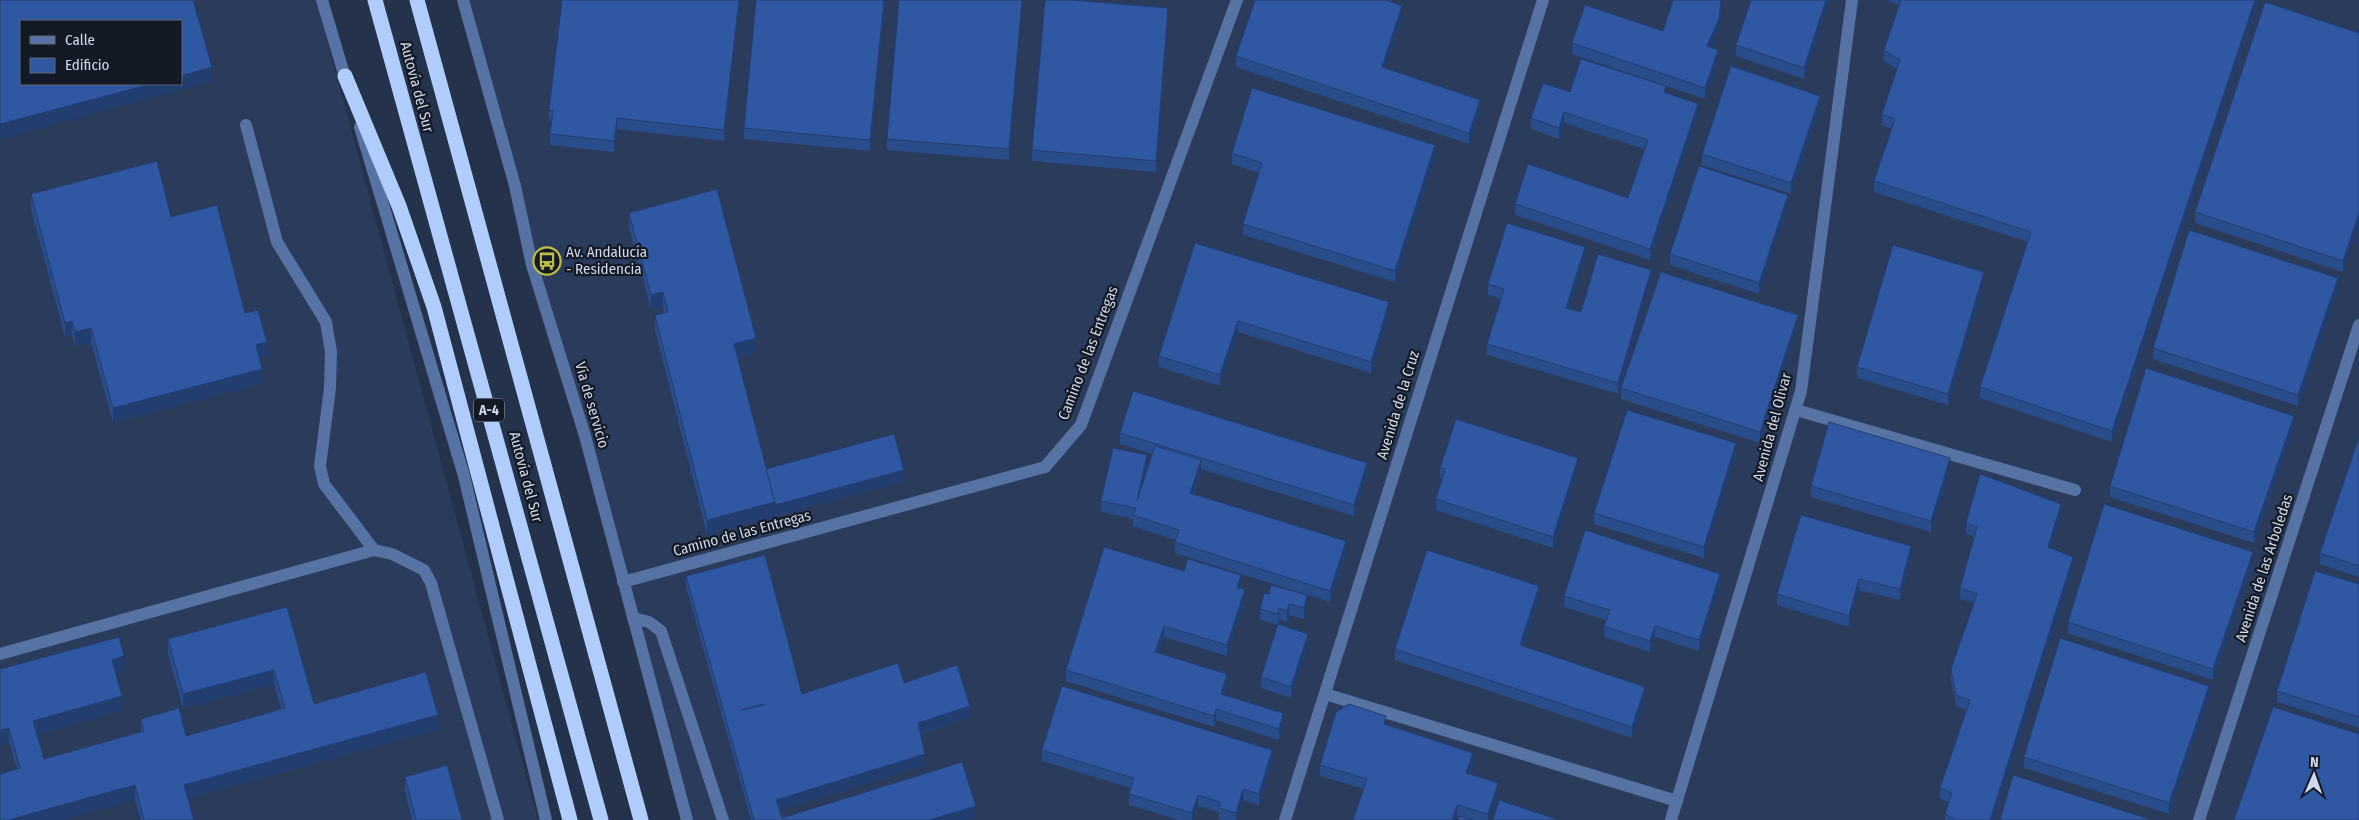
<svg xmlns="http://www.w3.org/2000/svg" width="2359" height="820" font-family="'Fira Sans Condensed',sans-serif">
<rect width="100%" height="100%" fill="#24324c"/>
<g fill="#2a3b5b" fill-rule="evenodd">
<path d="M0 0H316L538 820H0ZM21 21H181V84H21Z"/>
<path d="M461 0H2359V820H687Z"/>
</g>
<g fill="none" stroke-linecap="round" stroke-linejoin="round">
<g stroke="#5773a4" stroke-width="12">
<path d="M322 0 347 84"/>
<path d="M463 0 515 186 532 265 585 436 687 820"/>
<path d="M246 125 277 242 326 322 331 352 330 388 320 466 324 484 374 550"/>
<path d="M360 127 464 476 546 820"/>
<path d="M1796 410 2075 490"/>
<path d="M623 582 1045 467 1081 425 1237 0"/>
<path d="M633 618 649 622 661 631 723 820"/>
<path d="M0 654 374 550 392 554 424 570 431 583 498 820"/>
<path d="M1325 694 1677 801"/>
<path d="M1285 820 1543 0"/>
<path d="M1671 820 1801 391 1852 0"/>
<path d="M2199 820 2359 325"/>
</g>
<g stroke="#b1cdfd" stroke-width="15">
<path d="M375 0 601 820"/>
<path d="M417 0 641 820"/>
<path d="M345 76 399 206 434 307 570 820"/>
</g>
</g>
<g fill="#294c8b">
<path d="M740 0 724 141 617 129 614 152 550 145V134L552 122 549 121V110Z"/>
<path d="M885 0 870 151 744 139V128Z"/>
<path d="M1022 0 1009 160 887 150V139Z"/>
<path d="M1255 0H1392L1391 3 1402 17 1385 68 1480 111 1469 144 1236 67V56Z"/>
<path d="M1722 0V6L1719 30 1711 48 1718 61 1705 99 1572 54V43L1663 31Z"/>
<path d="M1751 0H1830L1804 79 1736 56V45Z"/>
<path d="M1886 0H2257V6L2112 442 1980 398V387L2028 242 1874 192V181L1892 129 1882 125V114L1897 69 1884 61V50L1899 5Z"/>
<path d="M1168 19 1156 172 1032 161V150Z"/>
<path d="M2359 33 2343 272 2195 223V212Z"/>
<path d="M1570 92 1666 93 1698 115 1650 260 1515 215V204L1628 198 1644 149 1564 123 1559 139 1531 129V118Z"/>
<path d="M1820 107 1791 194 1702 165V154Z"/>
<path d="M1232 153 1435 156 1395 282 1243 235V224L1259 173 1232 164Z"/>
<path d="M31 194 171 217 245 313 267 356 259 358 262 383 113 422 91 343 75 346 72 335 65 337 31 209Z"/>
<path d="M1788 206 1759 294 1670 265V254Z"/>
<path d="M629 213 756 352 737 357 766 469 904 481 707 534 655 330V315L664 313 663 306 651 309 629 227Z"/>
<path d="M1195 243 1389 313 1371 373 1238 332 1220 386 1159 367V356Z"/>
<path d="M1585 258 1569 308 1581 312 1651 281 1618 394 1487 355V344L1501 299 1488 295V284Z"/>
<path d="M1984 283 1948 405 1857 378V367Z"/>
<path d="M2338 289 2298 406 2153 359V348Z"/>
<path d="M1798 326 1760 443 1621 399V388Z"/>
<path d="M2294 427 2254 543 2110 497V486Z"/>
<path d="M1120 433 1367 474 1354 516 1201 469V471L1194 494 1346 552 1330 602 1175 553V540L1133 526V519L1101 512V501L1147 466 1144 479 1153 454 1120 444Z"/>
<path d="M2359 437V577L2320 564V553Z"/>
<path d="M1736 454 1704 558 1594 524V513Z"/>
<path d="M1440 468 1578 469 1553 548 1436 510V499L1442 479H1440Z"/>
<path d="M1950 469 1931 532 1811 497V486Z"/>
<path d="M2061 515 2051 548 2073 568 1994 820H1945V814L1949 802 1940 799V788L1966 710 1956 706 1951 680V669L1974 603 1960 599V588L1974 537 1966 534V523Z"/>
<path d="M1911 557 1900 600 1859 590 1849 627 1777 605V594Z"/>
<path d="M2253 563 2213 680 2068 633V622Z"/>
<path d="M1184 571 1241 586V588L1245 600 1227 656 1164 637 1159 653 1227 685 1224 695 1283 724 1279 740 1216 720 1214 727 1066 681V670Z"/>
<path d="M686 576 802 694 904 683 970 717 920 734 925 765 779 810 782 818 976 817 964 820H751L686 587Z"/>
<path d="M2359 584V728L2277 702V691Z"/>
<path d="M1720 585 1699 651 1655 637 1650 652 1604 637V626L1606 620 1564 607V596Z"/>
<path d="M1264 593 1307 606 1304 619 1289 615 1287 622 1279 619 1278 625 1260 620V609Z"/>
<path d="M1539 597 1523 646 1645 698 1632 738 1395 660V649Z"/>
<path d="M287 607 314 704 438 729 188 798 194 820H141L135 800 17 769 9 742 0 669 124 671 116 673 122 710 37 734 44 759 141 732V719L186 736 281 709 274 684 183 708 168 654V639Z"/>
<path d="M1308 645 1291 698 1261 688V677Z"/>
<path d="M2209 697 2169 814 2024 768V757Z"/>
<path d="M1386 725 1473 764 1470 774 1498 794 1489 820H1458L1459 817 1320 776V765Z"/>
<path d="M1042 750 1272 761 1259 805 1243 800 1237 820H1223L1219 819V812L1198 806 1193 820H1179L1129 805V794L1131 788 1042 761Z"/>
<path d="M405 777 462 820H412L405 791Z"/>
</g>
<g fill="#223e71">
<path d="M739 0H740L724 141V130Z"/>
<path d="M884 0H885L870 151V140Z"/>
<path d="M1022 0V6L1009 160V149Z"/>
<path d="M1721 0H1722V6L1719 30 1707 57V46Z"/>
<path d="M1826 0H1830L1804 79V68Z"/>
<path d="M2255 0H2257V6L2112 442V431Z"/>
<path d="M1402 6V17L1382 78V67Z"/>
<path d="M1168 8V19L1156 172V161Z"/>
<path d="M1718 50V61L1705 99V88Z"/>
<path d="M212 67V81L0 139V124L151 84H181V76Z"/>
<path d="M1820 96V107L1791 194V183Z"/>
<path d="M1480 100V111L1469 144V133Z"/>
<path d="M1698 104V115L1650 260V249Z"/>
<path d="M1564 112V123L1559 139V128Z"/>
<path d="M617 118V129L614 152V141Z"/>
<path d="M1435 145V156L1395 282V271Z"/>
<path d="M1788 195V206L1759 294V283Z"/>
<path d="M2359 213V224L2343 272V261Z"/>
<path d="M1585 247V258L1566 319V308Z"/>
<path d="M1651 270V281L1618 394V383Z"/>
<path d="M1984 272V283L1948 405V394Z"/>
<path d="M2338 278V289L2298 406V395Z"/>
<path d="M663 292V306L651 309V295Z"/>
<path d="M1389 302V313L1371 373V362Z"/>
<path d="M1798 315V326L1760 443V432Z"/>
<path d="M72 321V335L65 337V323Z"/>
<path d="M1238 321V332L1220 386V375Z"/>
<path d="M91 328V343L75 346V332Z"/>
<path d="M756 338V352L734 358V344Z"/>
<path d="M267 342V356L256 359V345Z"/>
<path d="M262 369V383L113 422V408Z"/>
<path d="M2294 416V427L2254 543V532Z"/>
<path d="M1736 443V454L1704 558V547Z"/>
<path d="M1147 455V466L1137 512V501Z"/>
<path d="M1578 458V469L1553 548V537Z"/>
<path d="M1950 458V469L1931 532V521Z"/>
<path d="M1201 460V471L1190 504V493Z"/>
<path d="M1367 463V474L1354 516V505Z"/>
<path d="M904 470V481L707 534V520L775 502Z"/>
<path d="M2061 504V515L2048 558V547Z"/>
<path d="M1346 541V552L1330 602V591Z"/>
<path d="M1911 546V557L1900 600V589Z"/>
<path d="M2253 552V563L2213 680V669Z"/>
<path d="M2073 557V568L1994 820H1990Z"/>
<path d="M1720 574V585L1699 651V640Z"/>
<path d="M1241 575V586L1237 599V588Z"/>
<path d="M1859 579V590L1849 627V616Z"/>
<path d="M1539 586V597L1520 656V645Z"/>
<path d="M1245 589V600L1227 656V645Z"/>
<path d="M1307 595V606L1304 619V608Z"/>
<path d="M1289 604V615L1287 622V611Z"/>
<path d="M1279 608V619L1278 625V614Z"/>
<path d="M1164 626V637L1155 663V652Z"/>
<path d="M1655 626V637L1650 652V641Z"/>
<path d="M1308 634V645L1291 698V687Z"/>
<path d="M124 656V671L112 674V660Z"/>
<path d="M274 670V684L183 708V694Z"/>
<path d="M1227 674V685L1221 705V694Z"/>
<path d="M2209 686V697L2169 814V803Z"/>
<path d="M1645 687V698L1632 738V727Z"/>
<path d="M122 696V710L33 735V721Z"/>
<path d="M970 706V717L918 734V723Z"/>
<path d="M1216 709V720L1214 727V716Z"/>
<path d="M1283 713V724L1279 740V729Z"/>
<path d="M438 715V729L184 799V785Z"/>
<path d="M9 728V742L0 745V730Z"/>
<path d="M1272 750V761L1259 805V794Z"/>
<path d="M1473 753V764L1466 784V773Z"/>
<path d="M925 754V765L776 811V800Z"/>
<path d="M1498 783V794L1489 820H1488V814Z"/>
<path d="M135 785V800L60 820H8Z"/>
<path d="M1243 789V800L1237 820H1236V813Z"/>
<path d="M1198 795V806L1193 820H1192V813Z"/>
<path d="M1457 805V816L1455 820H1452Z"/>
<path d="M976 806V817L964 820H929Z"/>
</g>
<g fill="#3058a2" stroke="#223e71" fill-rule="evenodd">
<path d="M0 0H193L212 67 181 76V21H21V84H151L0 124Z"/>
<path d="M562 0H739L724 130 617 118 614 141 550 134 553 111 549 110Z"/>
<path d="M756 0H884L870 140 744 128Z"/>
<path d="M899 0H1022L1009 149 887 139Z"/>
<path d="M1045 0H1072L1168 8 1156 161 1032 150Z"/>
<path d="M1255 0H1388V1L1402 6 1382 67 1480 100 1469 133 1236 56Z"/>
<path d="M1673 0H1721L1719 19 1707 46 1718 50 1705 88 1572 43 1585 5 1663 31Z"/>
<path d="M1751 0H1826L1804 68 1736 45Z"/>
<path d="M1901 0H2255L2112 431 1980 387 2031 232 1874 181 1895 119 1882 114 1900 60 1884 50Z"/>
<path d="M2265 2 2359 33V213L2343 261 2195 212Z"/>
<path d="M1581 59 1666 86 1664 92 1698 104 1650 249 1515 204 1528 164 1628 198 1648 140 1564 112 1559 128 1531 118 1543 83 1570 92Z"/>
<path d="M1731 66 1820 96 1791 183 1702 154Z"/>
<path d="M1252 88 1435 145 1395 271 1243 224 1262 163 1232 153Z"/>
<path d="M157 161 171 217 217 205 245 313 258 310 267 342 256 345 262 369 113 408 91 328 75 332 72 321 65 323 31 194Z"/>
<path d="M1699 166 1788 195 1759 283 1670 254Z"/>
<path d="M717 189 756 338 734 344 775 502 707 520 655 315 668 312 663 292 651 295 629 213Z"/>
<path d="M1507 223 1585 247 1566 308 1581 312 1598 254 1651 270 1618 383 1487 344 1504 289 1488 284Z"/>
<path d="M2189 230 2338 278 2298 395 2153 348Z"/>
<path d="M1195 243 1389 302 1371 362 1238 321 1220 375 1159 356Z"/>
<path d="M1893 245 1984 272 1948 394 1857 367Z"/>
<path d="M1661 272 1798 315 1760 432 1621 388Z"/>
<path d="M2146 368 2294 416 2254 532 2110 486Z"/>
<path d="M1133 391 1367 463 1354 505 1120 433Z"/>
<path d="M1627 410 1736 443 1704 547 1594 513Z"/>
<path d="M1456 419 1578 458 1553 537 1436 499 1445 469 1440 468Z"/>
<path d="M1829 422 1950 458 1931 521 1811 486Z"/>
<path d="M894 434 904 470 775 505V502L766 469Z"/>
<path d="M2359 437V566L2320 553Z"/>
<path d="M1155 446 1201 460 1190 493 1346 541 1330 591 1175 542 1179 530 1133 515 1136 508 1101 501 1113 448 1147 455 1137 501Z"/>
<path d="M1980 474 2061 504 2048 547 2073 557 1990 820H1956L1945 814 1952 793 1940 788 1970 700 1956 695 1951 669 1977 594 1960 588 1977 527 1966 523Z"/>
<path d="M2104 504 2253 552 2213 669 2068 622Z"/>
<path d="M1801 515 1911 546 1900 589 1859 579 1849 616 1777 594Z"/>
<path d="M1585 530 1720 574 1699 640 1655 626 1650 641 1604 626 1610 610 1564 596Z"/>
<path d="M1104 547 1184 571 1188 559 1241 575 1237 588 1245 589 1227 645 1164 626 1155 652 1227 674 1221 694 1283 713 1279 729 1216 709 1214 716 1066 670Z"/>
<path d="M1427 550 1539 586 1520 645 1645 687 1632 727 1395 649Z"/>
<path d="M765 555 802 694 898 663 904 683 957 665 970 706 918 723 925 754 776 800 782 818 962 762 976 806 929 820H754L686 576ZM763 704 764 705 741 710Z"/>
<path d="M2315 571 2359 584V717L2277 691Z"/>
<path d="M1271 585 1307 595 1304 608 1289 604 1287 611 1279 608 1278 614 1260 609 1264 593 1269 594Z"/>
<path d="M287 607 314 704 426 672 438 715 184 785 194 820H144L135 785 8 820H0V774L20 768 9 728 0 730V669L119 637 124 656 112 660 122 696 33 721 44 759 144 731 141 719 179 708 186 736 285 708 274 670 183 694 168 639Z"/>
<path d="M1278 624 1308 634 1291 687 1261 677Z"/>
<path d="M2060 638 2209 686 2169 803 2024 757Z"/>
<path d="M1062 686 1272 750 1259 794 1243 789 1236 813 1219 808 1220 802 1198 795 1192 813 1129 794 1134 778 1042 750Z"/>
<path d="M1349 704 1386 716 1384 724 1473 753 1466 773 1498 783 1488 814 1457 805 1452 820H1353L1367 779 1320 765 1336 712Z"/>
<path d="M2273 707 2359 734V820H2234Z"/>
<path d="M447 765 462 820H416L405 777Z"/>
<path d="M2013 775 2152 820H2000Z"/>
<path d="M1499 800 1559 820H1493Z"/>
<path d="M1459 816 1474 820H1458Z"/>
</g>
<defs>
<g id="bus-ring" transform="scale(1.4375)"><circle r="9.5" fill="#131a26" stroke="#bebf42" stroke-width="1.5"/><path d="M-5-6H5V4H4V6H2V4H-2V6H-4V4H-5ZM-3.5-4V0h7V-4ZM-3.5 1.2v1.5H-2V1.2ZM2 1.2v1.5H3.5V1.2Z" fill="#bebf42"/></g>
</defs>
<g fill-rule="evenodd">
<use href="#bus-ring" x="547" y="261"/>
</g>
<g text-anchor="middle" stroke-width="4.5" stroke-linejoin="round" paint-order="stroke">
<rect fill="#131a26" stroke="#97a0ae" stroke-width="1" x="474" y="398.5" width="30" height="23" rx="4"/>
<g font-size="14" font-weight="bold" fill="#cfd9e9">
<text x="489" y="415">A-4</text>
</g>
<g font-size="15" fill="#cfd9e9" stroke="#131a26">
<text transform="translate(417 87) rotate(75)" y="5">Autovía del Sur</text>
<text transform="translate(1088 353) rotate(-69)" y="5">Camino de las Entregas</text>
<text transform="translate(592 405) rotate(74)" y="5">Vía de servicio</text>
<text transform="translate(1398 405) rotate(-73)" y="5">Avenida de la Cruz</text>
<text transform="translate(1772 427) rotate(-75)" y="5">Avenida del Olivar</text>
<text transform="translate(526 477) rotate(75)" y="5">Autovía del Sur</text>
<text transform="translate(742 533) rotate(-15)" y="5">Camino de las Entregas</text>
<text transform="translate(2264 568) rotate(-72)" y="5">Avenida de las Arboledas</text>
</g>
<g font-size="15" fill="#cfd9e9" stroke="#131a26" text-anchor="start">
<text x="566" y="257">Av. Andalucía<tspan x="566" dy="17">- Residencia</tspan></text>
</g>
</g>
<rect x="20" y="20" width="162" height="65" fill="#131a26" stroke="#5e6674"/>
<rect x="30" y="36" width="25" height="8" fill="#5773a4" stroke="#5e6674"/>
<text x="65" y="45" font-size="15" fill="#cfd9e9">Calle</text>
<rect x="30" y="58" width="25" height="15" fill="#3058a2" stroke="#5e6674"/>
<text x="65" y="70" font-size="15" fill="#cfd9e9">Edificio</text>
<g transform="translate(2314 775) rotate(2)" stroke="#131a26" stroke-width="4" paint-order="stroke">
<path d="M0-4L9 19L0 12L-9 19Z" fill="#cfd9e9"/>
<text y="-8" font-size="14" font-weight="bold" text-anchor="middle" fill="#cfd9e9">N</text>
</g>
</svg>
